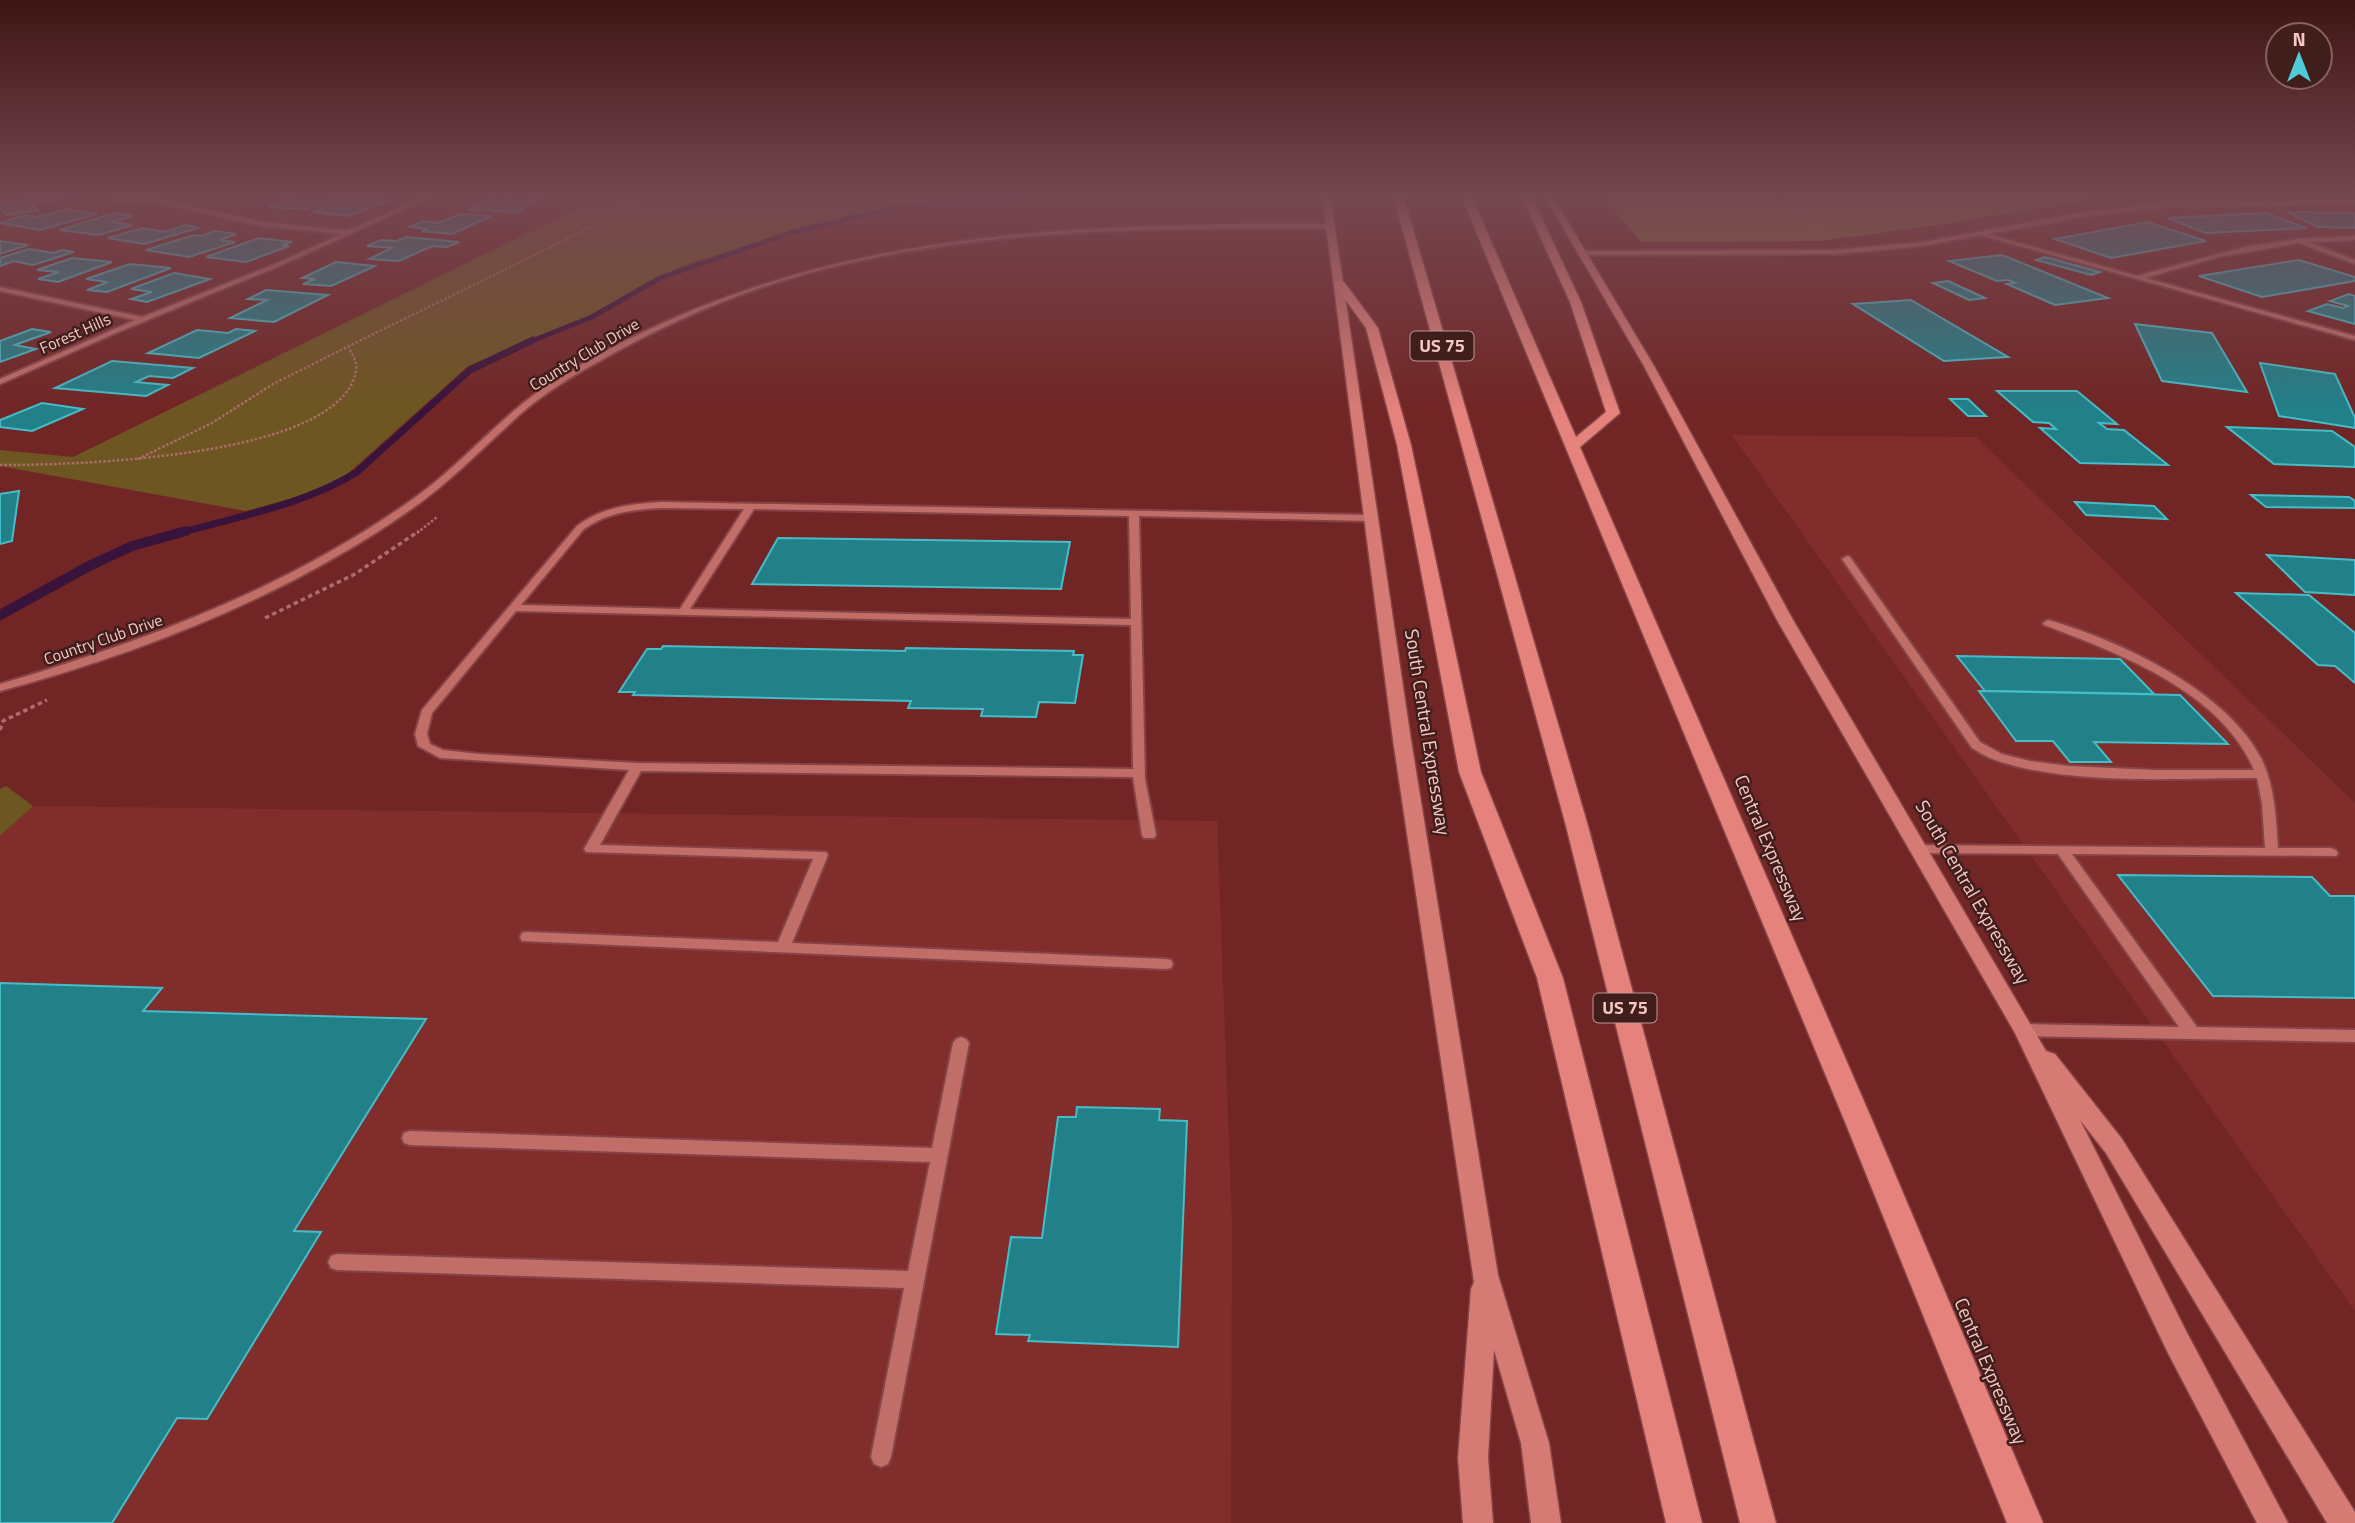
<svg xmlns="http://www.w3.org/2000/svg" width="2355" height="1523" font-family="'Titillium Web',sans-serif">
<rect width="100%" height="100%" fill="#712625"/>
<g fill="#802d2c">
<path d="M1732 435 1976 437 2355 803V1311Z"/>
<path d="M33 806 1217 821 1232 1222 1231 1523H0V836Z"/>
</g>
<g fill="#6e5622">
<path d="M605 195H926L906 205 850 215 690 263 652 280 590 315 468 366 343 478 307 494 246 511 0 466V450L73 457Z"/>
<path d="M6 786 33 806 0 836V789Z"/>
</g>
<path fill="#876c30" d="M1601 195H2283L2098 198 1944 224 1819 241 1641 242Z"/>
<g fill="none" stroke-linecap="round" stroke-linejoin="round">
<path stroke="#38133b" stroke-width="5" d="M529 342 592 317 660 278 793 232 895 208 1042 195"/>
<path stroke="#38133b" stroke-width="7" d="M180 533C239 516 304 505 357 472L470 370 533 340"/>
<path stroke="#38133b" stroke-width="10" d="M0 615 89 566 132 546 186 531"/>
</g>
<g fill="#228089" stroke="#45bdc9" stroke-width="2">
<path d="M53 195H62L66 198 32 204 38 210 7 215 0 209V204Z"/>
<path d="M297 195H335L344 196 305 209 269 207 285 202 277 201Z"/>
<path d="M498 195H529L546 196 517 212 469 210Z"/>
<path d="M357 196 370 198 353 204 360 205 377 199 391 200 348 216 312 212Z"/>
<path d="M68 209 97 214 40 230 0 223 24 215 37 217Z"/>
<path d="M2287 212 2355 213V228L2318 227Z"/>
<path d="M114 213 133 216 112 222 132 225 99 235 60 230Z"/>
<path d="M2266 213 2306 228 2205 233 2167 218Z"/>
<path d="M459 214 491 216 452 234 422 231 428 229 409 227 423 221 439 223Z"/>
<path d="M2147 222 2206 241 2111 258 2055 239Z"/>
<path d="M185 225 198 228 144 244 108 238 142 228 165 232Z"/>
<path d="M215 231 236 234 220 240 235 242 189 257 146 250 194 235 201 236Z"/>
<path d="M406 237 459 242 447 247 432 246 399 261 369 259 392 248 367 246 381 240 397 241Z"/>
<path d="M259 238 292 242 282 245 289 246 246 262 206 257Z"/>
<path d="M0 241 28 245 0 254Z"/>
<path d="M29 249 54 253 62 250 74 252 33 265 14 261 0 266V258Z"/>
<path d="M2002 255 2108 298 2055 305 2007 284 2015 283 2008 280 1997 281 1949 261Z"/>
<path d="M2045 257 2100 272 2091 275 2036 260Z"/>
<path d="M72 258 112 262 58 282 38 279 59 272 37 270Z"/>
<path d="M2299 260 2355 277V281L2262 297 2199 276Z"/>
<path d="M336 262 375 266 331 286 303 284 315 279 302 278Z"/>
<path d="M130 264 171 268 107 292 87 290 108 282 86 279Z"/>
<path d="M174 273 210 279 147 302 131 299 152 292 131 289Z"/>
<path d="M1948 281 1985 298 1969 300 1933 283Z"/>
<path d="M266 290 328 295 274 322 230 318 267 300 248 299Z"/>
<path d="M2349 294 2355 296V324L2308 311 2327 304 2343 308 2348 306 2330 301Z"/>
<path d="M1911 300 2008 357 1944 361 1853 304Z"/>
<path d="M2135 324 2212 333 2247 392 2162 381Z"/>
<path d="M32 329 51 332 15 345 36 349 0 362V341Z"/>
<path d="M236 329 255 331 199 358 148 353 197 330 228 333Z"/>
<path d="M112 361 193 368 173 378 149 376 136 382 168 385 146 396 55 388Z"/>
<path d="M2260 363 2335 374 2355 418V428L2279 416Z"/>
<path d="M1997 391H2077L2117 424 2099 423 2107 429 2124 430 2168 465 2080 463 2040 428 2056 429 2049 423 2033 422Z"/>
<path d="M1950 399H1968L1986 416H1968Z"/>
<path d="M42 403 83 409 32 431 0 427V420Z"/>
<path d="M2227 427 2332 431 2355 447V467L2274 464Z"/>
<path d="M19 491 12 541 0 544V494Z"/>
<path d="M2251 495 2349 497 2355 501V508L2266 507Z"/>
<path d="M2075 502 2154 506 2167 519 2086 515Z"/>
<path d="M778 538 1070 542 1061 589 752 584Z"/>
<path d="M2267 555 2355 560V595L2305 592Z"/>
<path d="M2236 593 2309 595 2355 633V683L2335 666 2318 665Z"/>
<path d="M663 646 905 651 906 648 1074 651 1073 655H1083L1075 703 1039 702 1036 717 981 716 983 709 908 708 911 701 633 695 635 692H619L647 649H661Z"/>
<path d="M1957 656 2120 659 2154 694 1985 691Z"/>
<path d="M1979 691 2180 695 2228 744 2094 742 2111 762H2070L2053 741H2016Z"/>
<path d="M2118 875 2312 877 2330 896H2355V998L2213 996Z"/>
<path d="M0 983 162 988 143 1011 426 1019 294 1231 321 1232 207 1419 177 1418 112 1523H0Z"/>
<path d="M1077 1107 1160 1109 1159 1120 1187 1121 1178 1347 1028 1341 1030 1335 996 1334 1011 1237 1042 1238 1058 1117H1076Z"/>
</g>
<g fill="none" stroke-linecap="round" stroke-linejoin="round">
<g stroke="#864446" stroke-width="4">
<g id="minor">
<path d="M112 195H118L116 198 130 199 156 195V197L153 198 263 222 347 231 428 195H436L277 267 116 333 0 384V379L135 320 0 291V287L142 317 273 265 342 234 263 226 145 200C133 202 122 204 110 199Z"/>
<path d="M2355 200V204L2164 207 2087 216 1987 234 2137 276 2244 247 2299 239 2355 236V240L2308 242 2355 260V264L2299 243 2218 257 2145 278 2355 336V340L1981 235 1923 246 1835 254 1583 255 1580 253 1583 251 1835 250 1923 242 2087 212 2164 203Z"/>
<path d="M1243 224H1332L1335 226 1332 228C1156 228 976 227 805 274 733 294 663 325 598 362 572 376 548 391 525 410 487 443 452 481 410 510 287 596 144 652 0 691V684C142 642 280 591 403 506 447 477 482 437 522 404 555 377 594 356 633 337 830 240 1027 228 1243 224Z"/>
<path d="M661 502 1370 515 1375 518 1370 521 1139 516 1145 779 1156 835 1154 838H1144L1142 835 1133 777 641 771 600 845 826 852 828 855 792 943 1166 959 1171 960 1173 964 1171 968 1166 969 522 941 520 937 522 933 527 932 778 942 813 859 586 852 584 849 629 770 440 758 418 746 415 734 422 710 577 526C602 507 631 504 661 502ZM661 508 744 509 680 609 521 605 583 530C607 512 632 510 661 508ZM754 509 1129 516 1131 619 690 609ZM516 611 1131 625 1133 769 637 763 479 754 443 750 430 744 427 734 432 713Z"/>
<path d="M1847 556 1850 557 1980 742 2002 754 2030 761 2069 766 2155 770H2254C2221 691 2118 653 2044 625L2043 623 2048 620C2119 640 2226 690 2261 758 2275 786 2276 818 2278 848H2331L2336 850 2338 853 2336 856 2072 854 2197 1027 2355 1030V1042L2024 1036 2019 1034 2016 1030 2019 1026 2024 1024 2179 1027 2058 854 1917 853 1912 851 1910 848 1912 845 2265 848 2262 804 2257 778C2178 778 2070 786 1995 760 1987 757 1979 752 1972 748L1842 559Z"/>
<path d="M961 1037 966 1039 969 1043 891 1457 888 1464 881 1467 874 1464 871 1457 904 1288 337 1270 331 1268 328 1262 331 1256 337 1254 908 1271 930 1162 410 1145 404 1143 402 1138 404 1133 410 1131 932 1148 953 1043 956 1039Z"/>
</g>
</g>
<g stroke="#864446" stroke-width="3">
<g id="major">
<path d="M1322 195H1330L1411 740 1498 1275 1549 1443 1561 1523H1531L1521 1443 1494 1350 1488 1458 1493 1523H1463L1458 1458 1471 1289 1474 1282 1393 740Z"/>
<path d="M1544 195H1552L1654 366 1793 620 2046 1051 2055 1054 2122 1139 2355 1512V1523H2327L2106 1153 2080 1120 2187 1333 2288 1523H2257L2167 1351 2015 1033 1777 620 1644 366Z"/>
</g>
</g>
<g stroke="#864446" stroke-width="3">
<g id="highway">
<path d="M1393 195H1403L1588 826 1776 1523H1740L1566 826Z"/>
<path d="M1461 195H1471L1576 437 1606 412 1570 302 1521 195H1531L1581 302 1620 413 1580 447 1873 1122 2043 1523H2007L1845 1122Z"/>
<path d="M1336 282H1344L1378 328 1411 445 1481 772 1563 978 1702 1523H1666L1537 978 1459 772 1397 445 1366 328 1334 284Z"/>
</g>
</g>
<g stroke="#ac6d6b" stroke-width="2.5" stroke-dasharray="2.5 2" stroke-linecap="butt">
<path d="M1792 195 1794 211 1818 231"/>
<path d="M138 459 212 423 273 384 349 346"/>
<path d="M0 465C71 465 340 459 356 371 358 360 351 355 349 346L592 227 642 195"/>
<path d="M417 533 437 517"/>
</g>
<g stroke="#ac6d6b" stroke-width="3.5" stroke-dasharray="4.5 3.5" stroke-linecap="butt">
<path d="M265 618 355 574 419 531"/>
<path d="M0 730 3 721 47 700"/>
</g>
<use href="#minor" fill="#c16e69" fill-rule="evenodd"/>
<use href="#major" fill="#d67a74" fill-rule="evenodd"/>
<use href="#highway" fill="#e4827b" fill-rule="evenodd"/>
</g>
<linearGradient id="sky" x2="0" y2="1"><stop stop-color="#3e1514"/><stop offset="0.48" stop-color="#754751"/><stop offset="1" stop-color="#754751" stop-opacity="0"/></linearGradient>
<rect width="2355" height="408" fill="url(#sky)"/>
<g text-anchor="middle" stroke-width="5" stroke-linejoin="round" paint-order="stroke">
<g font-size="16" fill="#f6c8c3" stroke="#401e1c">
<text transform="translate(75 333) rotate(-24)" y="6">Forest Hills</text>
<text transform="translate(584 354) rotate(-31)" y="6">Country Club Drive</text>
<text transform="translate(103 639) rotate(-19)" y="6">Country Club Drive</text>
</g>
<g fill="#401e1c" stroke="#bf9591" stroke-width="2">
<rect x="1410.5" y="331.5" width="63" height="29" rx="5"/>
<rect x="1593.5" y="993.5" width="63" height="29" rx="5"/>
</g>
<g font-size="18" font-weight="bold" fill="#f6c8c3">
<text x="1442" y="352">US 75</text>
<text x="1625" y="1014">US 75</text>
</g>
<g font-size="19" fill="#f6c8c3" stroke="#401e1c">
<text transform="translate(1428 732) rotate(81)" y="7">South Central Expressway</text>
<text transform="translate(1771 848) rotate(67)" y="7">Central Expressway</text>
<text transform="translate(1973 892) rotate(60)" y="7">South Central Expressway</text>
<text transform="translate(1991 1371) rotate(67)" y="7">Central Expressway</text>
</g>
</g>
<g transform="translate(2299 56)"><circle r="33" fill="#401e1c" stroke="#89625f" stroke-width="2"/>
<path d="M0-5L12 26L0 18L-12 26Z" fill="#52cbd8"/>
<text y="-10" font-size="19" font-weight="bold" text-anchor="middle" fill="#f6c8c3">N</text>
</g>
</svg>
